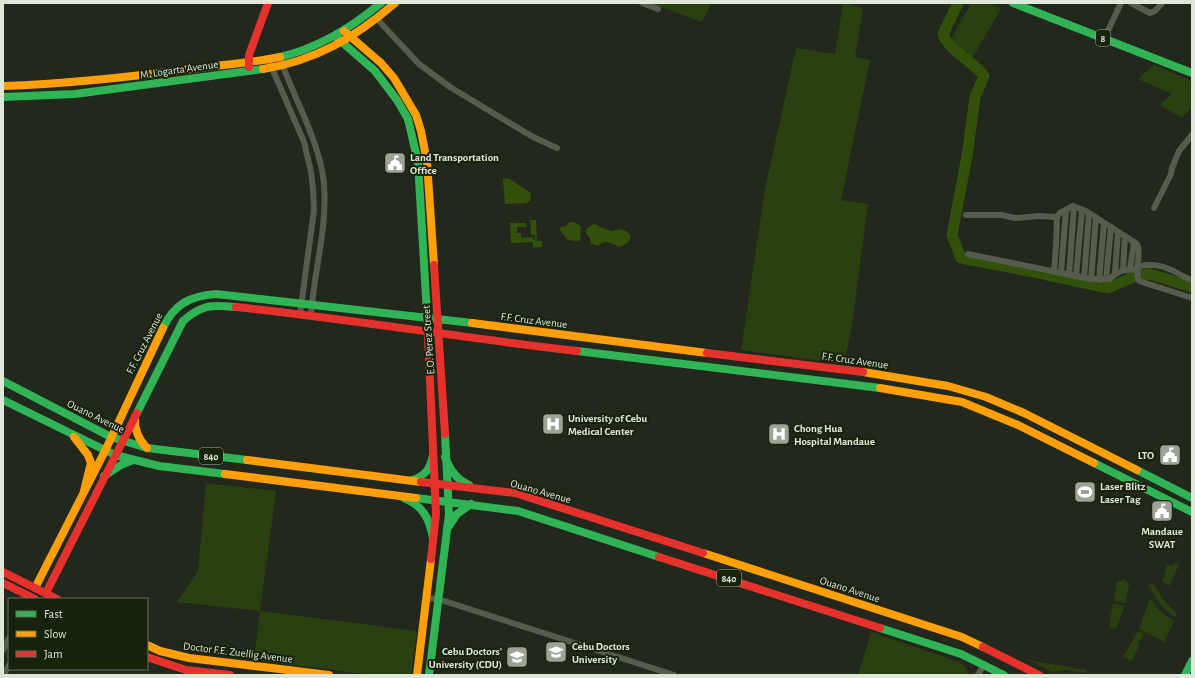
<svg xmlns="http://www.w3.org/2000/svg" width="1195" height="678" font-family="'Alegreya Sans',sans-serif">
<rect width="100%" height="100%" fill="#22281c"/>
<g fill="#2b4011">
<path d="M649 3H711L702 22Z"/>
<path d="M843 3 863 8 855 57 870 60 841 200 868 204 852 325 844 364 741 350 765 189 796 48 835 54Z"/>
<path d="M971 3H989L1001 9 971 60 950 41Z"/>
<path d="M1154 65 1192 81V107L1182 118 1160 105 1172 94 1138 79Z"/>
<path d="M206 483 276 491 260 611 417 631 411 675H373L254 660 260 611 177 602 198 571Z"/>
<path d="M1176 563 1179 565 1169 586 1162 582 1165 573 1167 564 1171 566Z"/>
<path d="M1123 579 1129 584 1126 603 1114 601 1117 581H1122Z"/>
<path d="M1153 583 1165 602 1177 614 1175 617C1163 610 1154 597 1148 584Z"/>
<path d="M1150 598 1158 609 1174 621 1164 642 1139 629Z"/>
<path d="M1113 603 1125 606 1116 628 1109 627Z"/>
<path d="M1138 631 1144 634 1142 640 1140 639 1138 644 1139 645 1132 661 1123 657Z"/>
<path d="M871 632 959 662C964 666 969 668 968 675H858Z"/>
<path d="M1027 659 1039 662 1087 670 1085 673 1065 670 1052 672Z"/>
</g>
<g fill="#34510b">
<path d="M508 178 531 193 530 201 526 203 505 204 503 179Z"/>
<path d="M530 220H536L537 241H542V247L533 248V242L511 243 510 223H526V227H517V233H521V238L533 237V240H535V235H531Z"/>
<path d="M571 222 576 223 581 227 580 240 577 241 568 240 559 229 562 226 565 227 568 223Z"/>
<path d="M594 224C599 226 606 230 611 231 616 231 619 228 623 230 637 235 629 245 618 247 612 242 604 239 598 246L590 243C592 238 588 236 586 233L587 228Z"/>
</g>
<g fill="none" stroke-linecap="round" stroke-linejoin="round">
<path stroke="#34510b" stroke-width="11" d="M958 3 943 34C949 51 973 61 984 76L975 97 967 156 952 235 961 258 1034 272 1108 288 1133 277 1150 274 1192 287"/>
<g stroke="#565d4e" stroke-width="6">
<path d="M642 3 658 9"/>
<path d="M1131 3 1150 13 1155 11 1162 3"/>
<path d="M377 19 419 64 450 87 533 137 557 148"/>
<path d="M1104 39 1121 3"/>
<path d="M268 59 304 142 311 172 313 189 314 210 300 314"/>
<path d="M281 61C294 97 314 132 322 170 331 217 314 268 311 315"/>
<path d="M1154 208 1171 174 1172 168 1179 151 1192 135"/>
<path d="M966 215H1001L1015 218 1039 216 1057 217"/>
<path d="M968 254 1091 279H1110C1118 270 1125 270 1136 269 1140 269 1137 268 1141 266 1147 264 1161 265 1166 268 1176 271 1182 277 1192 280"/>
<path d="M1130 269 1134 242"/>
<path d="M1123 270 1125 236"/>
<path d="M1054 272 1056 246 1057 217 1060 213 1073 206 1086 211 1137 244C1142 255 1134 269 1139 281L1192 298"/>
<path d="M1061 273 1066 210"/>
<path d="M1115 273 1118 232"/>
<path d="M1069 275 1074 207"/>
<path d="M1076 276 1082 210"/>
<path d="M1084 278 1089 214"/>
<path d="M1091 279 1096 218"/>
<path d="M1106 279 1111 227"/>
<path d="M1099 280 1104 223"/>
<path d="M427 598 438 599 674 675"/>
<path d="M3 650 9 638"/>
<path d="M4 675 9 665"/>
<path d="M978 675 984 664"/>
</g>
<g stroke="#30b455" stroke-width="8">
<path d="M1013 3 1192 73"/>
<path d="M335 36 375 71 397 100 408 119 418 162 427 314"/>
<path d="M280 57C319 48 351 28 381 3"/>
<path d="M3 97 75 94 263 69"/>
<path d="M163 328C174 304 190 296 216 294L472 323"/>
<path d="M577 351 880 388"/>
<path d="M3 381 111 437 147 448 247 460"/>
<path d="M3 400 115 455 159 466 225 474"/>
<path d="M137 413 183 321C203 304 211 305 236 307"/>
<path d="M445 457C450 470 456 479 469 485"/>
<path d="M1094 463 1192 512"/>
<path d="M1137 470 1192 498"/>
<path d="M104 476 121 465 133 460"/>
<path d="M413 480C426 475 430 469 433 455"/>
<path d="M404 498C423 506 430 519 433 539"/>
<path d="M416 498 518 511 659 557"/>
<path d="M447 529 457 514 471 504"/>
<path d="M880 628 961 654 1004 675"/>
<path d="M429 675 449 514 445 434"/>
<path d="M1185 675 1192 661"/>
</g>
<g stroke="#ff9f0a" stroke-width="8">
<path d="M344 31 381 63 394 78 416 115 421 131 427 162 434 265"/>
<path d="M263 69C315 61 356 37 395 3"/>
<path d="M3 86C72 84 139 76 207 67 232 64 256 62 280 57"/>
<path d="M472 323 707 353"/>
<path d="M863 372 948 386 986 397 1024 413 1137 470"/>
<path d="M880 388 962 402 1018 425 1094 463"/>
<path d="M135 417C134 430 138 439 147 448"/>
<path d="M74 437 88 455 91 463 84 491"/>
<path d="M247 460 421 482"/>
<path d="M225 474 416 498"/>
<path d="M703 553 962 637 983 647"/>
<path d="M35 588 105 451 163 328"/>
<path d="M147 645 160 651 189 658 329 675"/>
<path d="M417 675 431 559"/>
</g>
<g stroke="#e5322d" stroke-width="8">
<path d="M249 67V55L268 3"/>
<path d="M434 265 445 434"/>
<path d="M236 307C350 319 463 338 577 351"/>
<path d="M427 314 436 514 431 559"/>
<path d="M707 353 863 372"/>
<path d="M421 482 515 493 703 553"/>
<path d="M659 557 880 628"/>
<path d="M3 572 57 599"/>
<path d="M3 583 35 599"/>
<path d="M46 593 137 413"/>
<path d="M983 647 1039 675"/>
<path d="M147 657 186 670 230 675"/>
</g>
</g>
<defs>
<g id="civic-square" transform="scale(1.15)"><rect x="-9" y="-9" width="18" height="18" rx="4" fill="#9da497" stroke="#18230e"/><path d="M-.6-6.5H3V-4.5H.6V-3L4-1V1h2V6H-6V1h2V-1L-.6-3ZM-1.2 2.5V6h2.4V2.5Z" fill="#fff"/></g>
<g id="hospital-square" transform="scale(1.15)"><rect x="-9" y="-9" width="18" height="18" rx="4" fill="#9da497" stroke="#18230e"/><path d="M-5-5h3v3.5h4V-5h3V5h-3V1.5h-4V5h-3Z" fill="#fff"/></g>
<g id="stadium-square" transform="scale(1.15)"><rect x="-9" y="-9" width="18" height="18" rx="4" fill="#9da497" stroke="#18230e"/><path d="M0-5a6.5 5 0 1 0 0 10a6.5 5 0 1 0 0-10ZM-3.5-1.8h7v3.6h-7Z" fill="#fff"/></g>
<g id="university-square" transform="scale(1.15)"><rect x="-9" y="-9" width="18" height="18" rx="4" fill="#9da497" stroke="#18230e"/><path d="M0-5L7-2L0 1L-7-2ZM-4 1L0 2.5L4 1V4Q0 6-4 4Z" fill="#fff"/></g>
<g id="school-square" transform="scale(1.15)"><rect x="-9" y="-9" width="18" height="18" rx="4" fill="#9da497" stroke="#18230e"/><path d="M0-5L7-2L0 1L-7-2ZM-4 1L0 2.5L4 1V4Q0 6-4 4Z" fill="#fff"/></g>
</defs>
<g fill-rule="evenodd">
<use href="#civic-square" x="395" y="163"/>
<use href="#hospital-square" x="553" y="424"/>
<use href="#hospital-square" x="779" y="434"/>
<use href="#civic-square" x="1170" y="455"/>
<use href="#stadium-square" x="1085" y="492"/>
<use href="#civic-square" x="1162" y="511"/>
<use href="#university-square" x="556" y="652"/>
<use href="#school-square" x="517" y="657"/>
</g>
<g text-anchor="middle" stroke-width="4" stroke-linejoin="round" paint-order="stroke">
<g fill="#18230e" stroke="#a3ac9c" stroke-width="1">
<rect x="1096" y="30" width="14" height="16" rx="3"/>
<rect x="199" y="448" width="24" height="16" rx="3"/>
<rect x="717" y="570" width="24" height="16" rx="3"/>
</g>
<g font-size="10" font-weight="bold" fill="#dfe7d9">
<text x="1103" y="42">8</text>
<text x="211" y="460">840</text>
<text x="729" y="582">840</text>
</g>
<g font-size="11" fill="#dfe7d9" stroke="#18230e">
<text transform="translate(179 69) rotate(-8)" y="4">M. Logarta Avenue</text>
<text transform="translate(534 320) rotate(7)" y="4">F.F. Cruz Avenue</text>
<text transform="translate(428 340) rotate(-94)" y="4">E.O. Perez Street</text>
<text transform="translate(144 343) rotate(-63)" y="4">F.F. Cruz Avenue</text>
<text transform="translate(855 360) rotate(8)" y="4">F.F. Cruz Avenue</text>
<text transform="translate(96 416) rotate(26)" y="4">Ouano Avenue</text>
<text transform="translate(541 491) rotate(16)" y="4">Ouano Avenue</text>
<text transform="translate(850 589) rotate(18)" y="4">Ouano Avenue</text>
<text transform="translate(238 652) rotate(7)" y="4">Doctor F.E. Zuellig Avenue</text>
</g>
<g font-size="11" font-weight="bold" fill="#dfe7d9" stroke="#18230e" text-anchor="start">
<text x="410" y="161">Land Transportation<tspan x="410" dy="13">Office</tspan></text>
<text x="568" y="422">University of Cebu<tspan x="568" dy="13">Medical Center</tspan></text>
<text x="794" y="432">Chong Hua<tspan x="794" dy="13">Hospital Mandaue</tspan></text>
<text x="1154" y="459" text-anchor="end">LTO</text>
<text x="1100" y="490">Laser Blitz<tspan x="1100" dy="13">Laser Tag</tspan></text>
<text x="1162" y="535" text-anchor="middle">Mandaue<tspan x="1162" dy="13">SWAT</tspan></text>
<text x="572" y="650">Cebu Doctors<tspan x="572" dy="13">University</tspan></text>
<text x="502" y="655" text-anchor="end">Cebu Doctors'<tspan x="502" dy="13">University (CDU)</tspan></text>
</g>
</g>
<rect width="1195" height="678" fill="none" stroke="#dfe7d9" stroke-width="8"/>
<rect x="8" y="598" width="140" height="72" fill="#18230e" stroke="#68715f"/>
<rect x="16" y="611" width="20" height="6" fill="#30b455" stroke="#68715f"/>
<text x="44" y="618" font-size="12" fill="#dfe7d9">Fast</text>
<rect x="16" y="631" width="20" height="6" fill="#ff9f0a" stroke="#68715f"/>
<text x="44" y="638" font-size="12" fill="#dfe7d9">Slow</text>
<rect x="16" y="651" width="20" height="6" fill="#e5322d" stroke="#68715f"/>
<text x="44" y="658" font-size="12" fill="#dfe7d9">Jam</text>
</svg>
